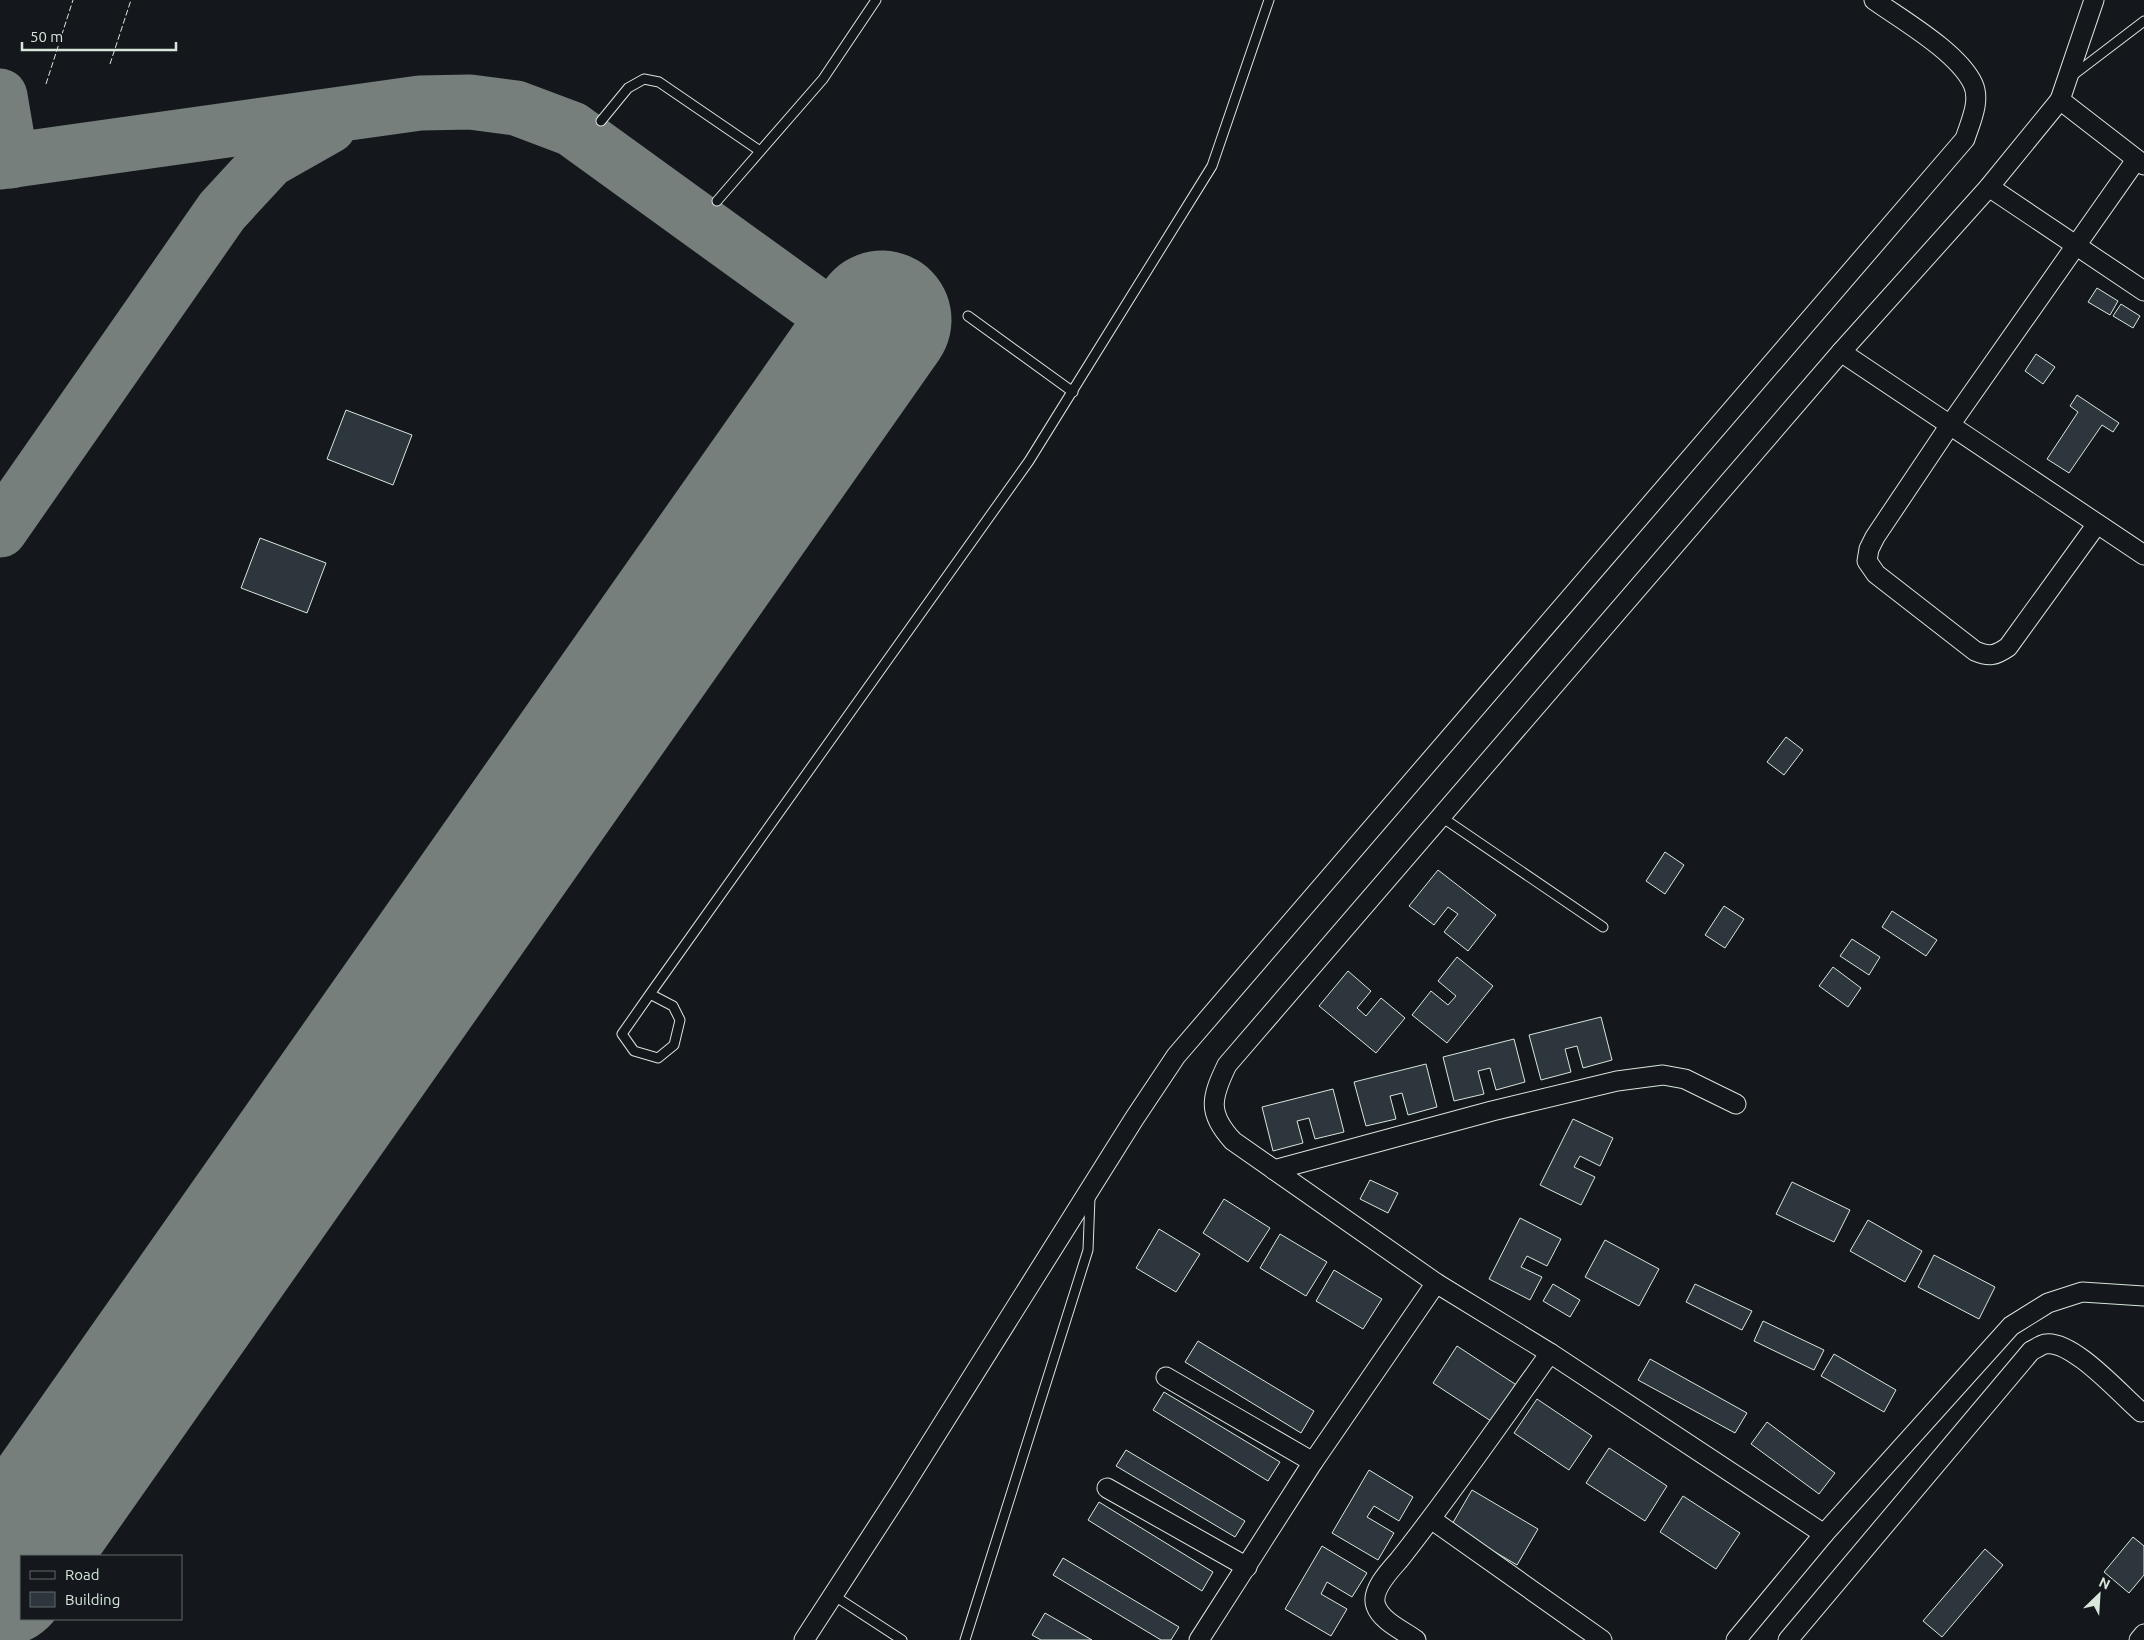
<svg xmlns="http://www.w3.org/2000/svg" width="2144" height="1640" font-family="Ubuntu,sans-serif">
<rect width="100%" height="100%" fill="#14181c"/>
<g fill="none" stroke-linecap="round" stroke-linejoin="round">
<g stroke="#767f7c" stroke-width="55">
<path d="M0 96 11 161"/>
<path d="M0 162 420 103 470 102 516 108 572 129 814 304 864 345"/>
<path d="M0 530 222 211 269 160 329 126"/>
</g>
<path stroke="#767f7c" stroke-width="139" d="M0 1577 882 320"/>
</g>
<g fill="#2c363c" stroke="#d8e6dc">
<path d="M2097 288 2118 301 2110 315 2088 302Z"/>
<path d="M2121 304 2140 316 2133 328 2113 316Z"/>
<path d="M2036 354 2055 367 2043 384 2025 371Z"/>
<path d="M2077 395 2119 423 2113 432 2102 425 2069 473 2047 459 2078 412 2070 406Z"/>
<path d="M346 410 412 435 393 485 327 459Z"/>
<path d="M260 538 326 563 307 613 241 588Z"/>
<path d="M1786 737 1803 750 1784 775 1767 762Z"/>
<path d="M1665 852 1684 865 1665 894 1646 881Z"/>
<path d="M1438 870 1496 915 1468 951 1444 932 1458 914 1448 907 1434 925 1409 906Z"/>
<path d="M1724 906 1744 919 1725 948 1705 935Z"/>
<path d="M1892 911 1937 940 1926 956 1882 927Z"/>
<path d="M1852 939 1880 957 1869 975 1840 956Z"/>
<path d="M1457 957 1493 986 1447 1043 1412 1015 1431 991 1448 1005 1456 996 1438 981Z"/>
<path d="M1833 967 1861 988 1848 1007 1819 986Z"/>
<path d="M1348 971 1371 991 1357 1008 1366 1016 1381 998 1405 1018 1376 1053 1319 1006Z"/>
<path d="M1601 1017 1612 1060 1583 1068 1577 1046 1565 1049 1571 1072 1541 1080 1529 1035Z"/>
<path d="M1514 1039 1525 1082 1496 1090 1490 1068 1478 1071 1484 1094 1454 1101 1443 1057Z"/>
<path d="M1426 1064 1437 1107 1408 1115 1402 1093 1390 1096 1396 1119 1366 1126 1354 1082Z"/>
<path d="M1333 1089 1344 1132 1315 1139 1309 1118 1297 1121 1303 1143 1273 1151 1262 1107Z"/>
<path d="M1573 1119 1613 1138 1600 1166 1580 1156 1574 1167 1595 1177 1581 1205 1540 1185Z"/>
<path d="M1370 1180 1398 1193 1388 1213 1360 1199Z"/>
<path d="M1792 1182 1850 1210 1834 1242 1776 1214Z"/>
<path d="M1224 1199 1270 1228 1248 1262 1203 1233Z"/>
<path d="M1520 1218 1561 1239 1547 1266 1527 1256 1521 1267 1542 1277 1530 1300 1489 1279Z"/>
<path d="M1868 1220 1922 1251 1905 1282 1850 1251Z"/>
<path d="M1159 1229 1200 1254 1176 1292 1136 1268Z"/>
<path d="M1280 1234 1327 1262 1306 1296 1260 1268Z"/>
<path d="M1605 1240 1659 1269 1639 1306 1585 1277Z"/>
<path d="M1934 1255 1995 1287 1979 1319 1918 1287Z"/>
<path d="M1334 1270 1382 1299 1363 1329 1316 1301Z"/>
<path d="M1553 1284 1580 1300 1570 1317 1543 1301Z"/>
<path d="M1695 1284 1752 1311 1742 1330 1686 1302Z"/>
<path d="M1763 1321 1824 1350 1814 1370 1754 1341Z"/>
<path d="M1198 1341 1314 1411 1301 1433 1185 1362Z"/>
<path d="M1457 1346 1518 1386 1494 1423 1433 1383Z"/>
<path d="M1834 1354 1896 1390 1884 1412 1821 1376Z"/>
<path d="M1650 1359 1747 1413 1735 1433 1638 1380Z"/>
<path d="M1164 1392 1280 1462 1268 1481 1153 1410Z"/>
<path d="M1537 1399 1592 1436 1569 1470 1514 1433Z"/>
<path d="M1767 1422 1835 1473 1819 1494 1751 1444Z"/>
<path d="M1609 1448 1667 1486 1645 1521 1586 1483Z"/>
<path d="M1126 1450 1245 1521 1235 1537 1116 1466Z"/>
<path d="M1369 1470 1413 1497 1399 1521 1374 1506 1367 1517 1394 1533 1378 1560 1332 1533Z"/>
<path d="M1472 1490 1538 1529 1517 1565 1451 1526Z"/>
<path d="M1683 1496 1740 1533 1716 1569 1660 1532Z"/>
<path d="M1099 1502 1213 1572 1202 1591 1088 1520Z"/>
<path d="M2133 1537 2144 1546V1575L2129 1593 2104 1572Z"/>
<path d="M1322 1546 1367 1573 1352 1597 1327 1582 1321 1594 1347 1609 1331 1636 1285 1609Z"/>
<path d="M1985 1549 2003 1565 1942 1637 1923 1621Z"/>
<path d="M1063 1558 1179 1627 1171 1640H1161L1053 1575Z"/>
<path d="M1045 1613 1092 1640H1041L1032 1635Z"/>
</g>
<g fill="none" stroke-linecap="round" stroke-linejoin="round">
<g stroke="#d8e6dc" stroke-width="11">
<g id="service">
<path d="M2072 76 2144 21"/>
<path d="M601 121 628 88 644 79 659 82 760 151"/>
<path d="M717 201 823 79 876 0"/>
<path d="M968 316 1073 392"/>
<path d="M1440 816 1603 927"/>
<path d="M650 994 673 1006 680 1020 674 1045 658 1058 634 1051 622 1034 650 994 1029 461 1212 166 1269 0"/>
<path d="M833 1595 902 1640"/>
<path d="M965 1640 1088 1250 1090 1197"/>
</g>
</g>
<g stroke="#d8e6dc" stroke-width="21">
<g id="minor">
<path d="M2094 0 2060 100 2144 165"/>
<path d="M2060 100 1989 187 1841 352 1227 1065C1211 1098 1207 1113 1233 1141L1436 1283 1550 1353 1824 1534 2011 1326 2048 1303 2082 1292 2144 1296"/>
<path d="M1989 187 2144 291"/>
<path d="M1841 352 2144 555"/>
<path d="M2097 524 2008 647C1995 656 1989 657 1975 651L1876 574 1867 561 1869 549 1875 537 1950 425 2136 160"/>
<path d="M1274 1170 1492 1111 1617 1081 1663 1075 1685 1079 1736 1104"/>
<path d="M1166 1377 1313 1462"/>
<path d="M1107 1488 1247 1567"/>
<path d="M1431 1519 1602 1640"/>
<path d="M804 1640 900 1492 1134 1119 1176 1056 1965 139C1970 123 1981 101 1973 84 1958 52 1902 20 1874 0"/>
<path d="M1199 1640 1313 1462 1436 1283"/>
<path d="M1416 1640C1404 1631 1381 1621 1376 1606 1370 1591 1390 1570 1399 1560 1452 1493 1500 1423 1550 1353"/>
<path d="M1736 1640 1824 1534"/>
<path d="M1788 1640 2031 1351C2035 1349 2041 1345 2045 1344 2072 1339 2121 1395 2141 1412"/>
<path d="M2139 1640 2144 1634"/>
</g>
</g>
<use href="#service" stroke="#14181c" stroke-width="9"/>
<use href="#minor" stroke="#14181c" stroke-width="19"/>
<g stroke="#d8e6dc" stroke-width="1" stroke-dasharray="6 2.5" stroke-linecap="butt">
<path d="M110 64 131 0"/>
<path d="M46 84 73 0"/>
</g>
</g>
<rect x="20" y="1555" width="162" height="65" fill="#14181c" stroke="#626a69"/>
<rect x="30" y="1571" width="25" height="8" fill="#14181c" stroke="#626a69"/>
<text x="65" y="1580" font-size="15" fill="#d8e6dc">Road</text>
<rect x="30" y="1592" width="25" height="15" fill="#2c363c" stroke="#626a69"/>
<text x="65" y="1605" font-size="15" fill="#d8e6dc">Building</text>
<g transform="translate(2099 1595) rotate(25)" stroke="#14181c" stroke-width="4" paint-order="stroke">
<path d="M0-4L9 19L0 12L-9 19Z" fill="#d8e6dc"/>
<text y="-8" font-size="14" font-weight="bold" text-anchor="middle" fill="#d8e6dc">N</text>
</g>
<path d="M22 42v8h154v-8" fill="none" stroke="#d8e6dc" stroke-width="2.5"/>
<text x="30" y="42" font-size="15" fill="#d8e6dc" stroke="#14181c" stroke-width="4" paint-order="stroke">50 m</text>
</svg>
